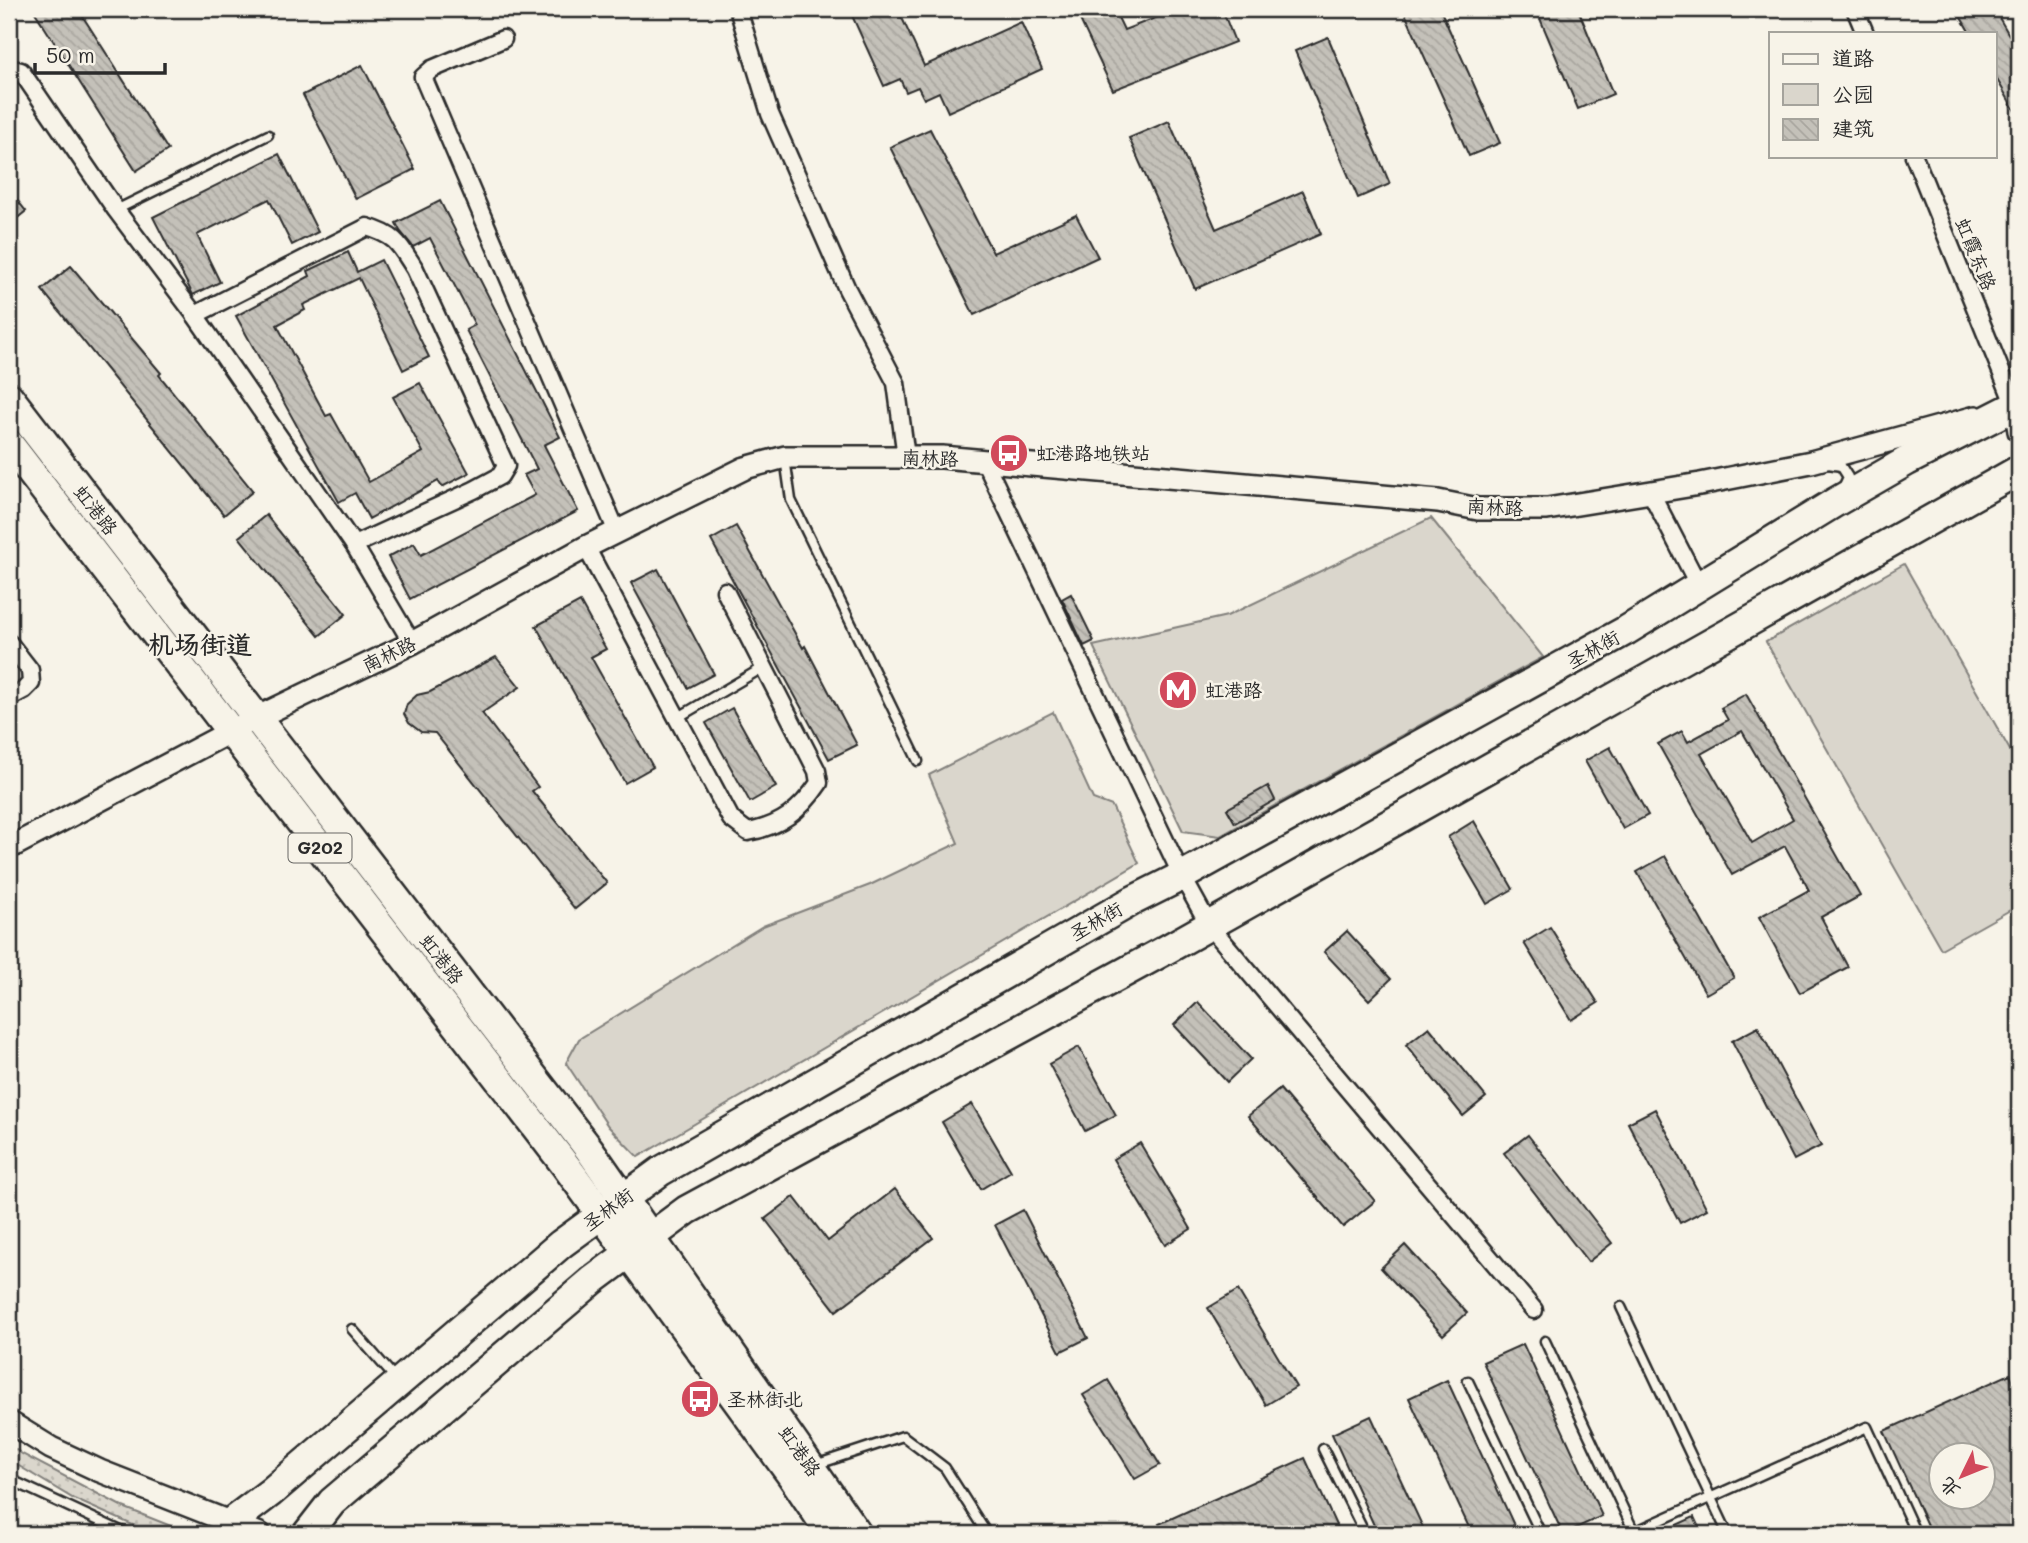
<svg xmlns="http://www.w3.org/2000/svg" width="2028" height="1543" font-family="Mali,'LXGW WenKai TC',sans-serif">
<defs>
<pattern id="grass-dots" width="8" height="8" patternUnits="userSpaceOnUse" patternTransform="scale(1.75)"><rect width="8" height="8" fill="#dad6cc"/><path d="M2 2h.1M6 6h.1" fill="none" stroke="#bbb8af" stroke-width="1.8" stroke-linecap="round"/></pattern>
<pattern id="building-back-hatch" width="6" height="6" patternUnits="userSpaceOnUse" patternTransform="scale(1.75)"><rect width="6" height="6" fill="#c4c1b9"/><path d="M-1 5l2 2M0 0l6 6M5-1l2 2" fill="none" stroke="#a9a69f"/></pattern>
</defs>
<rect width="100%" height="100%" fill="#f7f3e8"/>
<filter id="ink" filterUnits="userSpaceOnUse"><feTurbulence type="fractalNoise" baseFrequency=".0143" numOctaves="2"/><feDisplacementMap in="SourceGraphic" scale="14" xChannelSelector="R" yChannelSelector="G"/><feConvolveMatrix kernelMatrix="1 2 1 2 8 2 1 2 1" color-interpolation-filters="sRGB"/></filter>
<g filter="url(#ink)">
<path fill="url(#grass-dots)" stroke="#82807c" stroke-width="2" d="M9 1445 22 1454 123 1507 191 1534H153L74 1499 9 1460Z"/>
<g fill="#dad6cc" stroke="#82807c" stroke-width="2">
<path d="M1431 518 1543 657 1220 836 1183 831 1093 646 1227 616Z"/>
<path d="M1904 564 2019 766V905L1941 949 1766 642Z"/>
<path d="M1053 712 1093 799 1112 806 1139 863 638 1157 608 1126 566 1063 579 1039 763 926 870 885 958 843 929 775Z"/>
</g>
<g fill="url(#building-back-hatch)" stroke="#2b2b2b" stroke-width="2" fill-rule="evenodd">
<path d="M33 9H78L168 150 136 171Z"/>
<path d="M849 9H898L924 66 1021 22 1042 69 948 112 939 92 924 99 918 87 906 92 900 79 884 86Z"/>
<path d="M1075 9H1114L1124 30 1179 9H1222L1235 42 1113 90Z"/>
<path d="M1403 9H1440L1500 143 1469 156Z"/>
<path d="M1536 9H1578L1613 94 1578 109Z"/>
<path d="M1956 9H1994L2019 52V118L1995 76V33H1970Z"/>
<path d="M1328 37 1390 184 1358 198 1295 51Z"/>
<path d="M362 65 415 169 356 199 303 95Z"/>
<path d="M1169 121 1216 229 1303 191 1321 234 1195 289 1129 138Z"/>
<path d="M930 129 993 253 1076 215 1098 257 974 315 890 147Z"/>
<path d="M279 154 318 232 292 245 269 199 197 235 220 282 193 295 153 217Z"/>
<path d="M9 190 26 211 9 225Z"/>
<path d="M440 201 560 437 544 445 578 511 410 599 388 557 414 543 421 555 535 495 524 475 537 469 466 330 475 325 430 238 413 247 400 231 396 223Z"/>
<path d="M348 252 357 272 381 260 429 357 403 370 359 278 303 305 305 310 277 325 326 416 331 414 369 482 423 452 393 397 420 383 469 473 442 487 438 481 369 519 355 493 339 502 236 316 310 276 308 271Z"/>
<path d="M71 266 161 373 159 375 253 491 224 515 42 290Z"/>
<path d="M266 515 346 614 319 636 239 537Z"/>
<path d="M736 526 803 648 805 646 857 745 829 759 711 540Z"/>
<path d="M658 569 714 674 688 688 631 583Z"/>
<path d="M1071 594 1094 641 1084 646 1062 599Z"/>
<path d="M580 602 606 649 591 657 653 767 625 783 536 626Z"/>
<path d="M496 657 520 687 482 713 538 787 532 791 607 883 575 909 435 733 421 732 409 723 404 714 407 704 417 695 430 692Z"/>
<path d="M1746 694 1860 896 1821 917 1848 967 1800 993 1759 917 1809 890 1785 846 1732 875 1658 744 1682 731 1688 742 1728 720 1721 708ZM1742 731 1793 819 1752 843 1701 754Z"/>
<path d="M732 708 776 787 750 802 706 723Z"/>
<path d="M1610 747 1648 815 1623 829 1585 761Z"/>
<path d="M1268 786 1275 800 1235 823 1227 809Z"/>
<path d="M1474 821 1513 889 1487 904 1448 837Z"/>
<path d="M1665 856 1734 978 1706 994 1637 872Z"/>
<path d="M1550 927 1598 1003 1571 1020 1524 943Z"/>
<path d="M1347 931 1391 979 1369 1000 1324 952Z"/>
<path d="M1198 1002 1251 1059 1227 1082 1174 1025Z"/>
<path d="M1429 1027 1486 1097 1463 1116 1406 1045Z"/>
<path d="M1758 1027 1821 1146 1794 1160 1732 1041Z"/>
<path d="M1079 1047 1116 1115 1085 1131 1049 1064Z"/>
<path d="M1280 1089 1375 1201 1343 1227 1248 1116Z"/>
<path d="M972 1104 1011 1171 981 1189 942 1122Z"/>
<path d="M1655 1109 1707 1209 1680 1223 1628 1123Z"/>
<path d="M1528 1135 1612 1243 1588 1262 1504 1153Z"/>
<path d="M1140 1143 1191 1229 1165 1245 1113 1159Z"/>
<path d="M895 1189 933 1238 836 1311 765 1219 794 1197 828 1241Z"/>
<path d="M1023 1210 1088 1338 1060 1352 995 1225Z"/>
<path d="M1405 1245 1467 1313 1443 1335 1381 1268Z"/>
<path d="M1238 1290 1296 1387 1266 1405 1208 1308Z"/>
<path d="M1523 1344 1602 1516 1563 1534 1483 1362Z"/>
<path d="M2010 1374 2019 1395V1534H1931L1884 1431ZM1941 1455H1983V1497H1941Z"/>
<path d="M1108 1380 1160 1465 1135 1479 1083 1395Z"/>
<path d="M1447 1380 1518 1534H1472L1409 1398Z"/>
<path d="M1371 1416 1426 1534H1378L1332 1434Z"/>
<path d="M1305 1458 1340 1534H1164L1159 1524Z"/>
<path d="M1694 1517 1702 1534H1657Z"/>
</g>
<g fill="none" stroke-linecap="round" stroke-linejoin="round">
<g stroke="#2b2b2b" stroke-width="13">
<g id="lane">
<path d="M116 210 268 135"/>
<path d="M785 458 791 500 918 761"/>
<path d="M1828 464 1841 466 1848 477 1842 490"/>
<path d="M677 718 764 667"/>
<path d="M1621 1307 1728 1534"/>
<path d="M352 1329 395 1378"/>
<path d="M1545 1341 1635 1534"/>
<path d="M1468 1381 1541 1534"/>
<path d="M1323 1449 1365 1534"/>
<path d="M815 1465 903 1436 945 1468 987 1534"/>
<path d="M9 1479 127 1534"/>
<path d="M1630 1534 1867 1427 1916 1534"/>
</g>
</g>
<g stroke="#2b2b2b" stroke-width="21">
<g id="street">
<path d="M738 9 770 114 847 289 896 383 906 457"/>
<path d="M1855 9 1865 33"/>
<path d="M503 39 432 69 423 77 617 532"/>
<path d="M9 68 21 71 116 210 195 315 354 545 412 643"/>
<path d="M1914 156 2015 406"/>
<path d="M195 315 367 227C397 236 399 244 415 269L506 466 500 476 474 490 354 545"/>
<path d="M984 460 1182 876 1209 925 1534 1310"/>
<path d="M1651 493 1699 586"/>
<path d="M586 547 731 819 748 832C781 826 800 811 819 783L817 771 725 591"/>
<path d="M9 643 30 670 31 683 24 690 9 698"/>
</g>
</g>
<g stroke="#2b2b2b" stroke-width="26">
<g id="secondary">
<path d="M2015 406 2019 431"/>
<path d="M9 848 256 718 412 643 586 547 745 468 785 457H942L1438 501 1478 509H1547L1700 484 1811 462 1976 417"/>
<path d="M9 1422 51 1448 100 1471 260 1534"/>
</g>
</g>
<g stroke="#2b2b2b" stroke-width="33">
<g id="highway">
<path d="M9 397 589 1149 857 1534"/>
<path d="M9 444 566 1166 792 1476 831 1534"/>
<path d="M230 1523 271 1492 561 1244 661 1171 1134 900 1182 876 1627 630 1834 503 1907 461 2019 404"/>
<path d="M307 1534 332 1502 593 1280 687 1210 1162 952 2019 470"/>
</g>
</g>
<use href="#lane" stroke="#f7f3e8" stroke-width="8"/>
<use href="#street" stroke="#f7f3e8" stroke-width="16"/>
<use href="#secondary" stroke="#f7f3e8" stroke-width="21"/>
<use href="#highway" stroke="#f7f3e8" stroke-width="28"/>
</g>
</g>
<defs>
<g id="bus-disc" transform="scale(2.0125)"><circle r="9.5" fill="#d1495b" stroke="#f7f3e8"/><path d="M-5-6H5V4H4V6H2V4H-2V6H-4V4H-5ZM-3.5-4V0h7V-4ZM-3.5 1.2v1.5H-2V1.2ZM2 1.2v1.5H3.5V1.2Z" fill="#fff"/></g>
<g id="metro-disc" transform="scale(2.0125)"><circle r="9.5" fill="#d1495b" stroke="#f7f3e8"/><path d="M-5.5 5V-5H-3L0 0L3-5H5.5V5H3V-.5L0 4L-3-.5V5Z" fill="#fff"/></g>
</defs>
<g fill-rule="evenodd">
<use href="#bus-disc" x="1009" y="453"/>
<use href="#metro-disc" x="1178" y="690"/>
<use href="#bus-disc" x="700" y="1399"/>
</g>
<g text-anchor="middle" stroke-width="5" stroke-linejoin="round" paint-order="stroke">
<rect fill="#f7f3e8" stroke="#686764" stroke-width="2" x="288.5" y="833.5" width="63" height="29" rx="5"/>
<g font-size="18" font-weight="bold" fill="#2b2b2b">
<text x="320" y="854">G202</text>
</g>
<g font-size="19" fill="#2b2b2b" stroke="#f7f3e8">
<text transform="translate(1976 254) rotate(68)" y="7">虹霞东路</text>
<text transform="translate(930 458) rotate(2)" y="7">南林路</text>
<text transform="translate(1495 507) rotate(3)" y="7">南林路</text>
<text transform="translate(96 510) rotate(52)" y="7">虹港路</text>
<text transform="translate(1593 649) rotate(-29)" y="7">圣林街</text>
<text transform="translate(389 654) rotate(-26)" y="7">南林路</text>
<text transform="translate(1096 921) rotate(-30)" y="7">圣林街</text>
<text transform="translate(442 959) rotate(52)" y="7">虹港路</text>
<text transform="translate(608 1209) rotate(-36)" y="7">圣林街</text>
<text transform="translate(800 1451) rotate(55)" y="7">虹港路</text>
</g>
<g font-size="19" fill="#2b2b2b" stroke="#f7f3e8" text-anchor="start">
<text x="1036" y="460">虹港路地铁站</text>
<text x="1205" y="697">虹港路</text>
<text x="727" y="1406">圣林街北</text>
</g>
<g font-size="26" font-weight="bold" fill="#2b2b2b" stroke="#f7f3e8">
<text x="200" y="654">机场街道</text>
</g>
</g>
<rect width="2028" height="1543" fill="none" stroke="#f7f3e8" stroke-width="35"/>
<rect x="18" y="18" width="1993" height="1508" fill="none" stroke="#2b2b2b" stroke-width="2.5" filter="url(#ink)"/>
<rect x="1769" y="32" width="228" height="126" fill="#f7f3e8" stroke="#a5a39c" stroke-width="2"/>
<rect x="1783" y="54" width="35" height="10" fill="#f7f3e8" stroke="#a5a39c" stroke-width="2"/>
<text x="1832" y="66" font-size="21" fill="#2b2b2b">道路</text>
<rect x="1783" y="84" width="35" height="21" fill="#dad6cc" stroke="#a5a39c" stroke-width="2"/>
<text x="1832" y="102" font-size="21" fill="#2b2b2b">公园</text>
<rect x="1783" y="119" width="35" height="21" fill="url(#building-back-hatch)" stroke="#a5a39c" stroke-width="2"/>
<text x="1832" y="136" font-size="21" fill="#2b2b2b">建筑</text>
<g transform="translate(1962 1476) rotate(227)"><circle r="33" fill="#f7f3e8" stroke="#a5a39c" stroke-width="2"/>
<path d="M0-5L12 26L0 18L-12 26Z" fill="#d1495b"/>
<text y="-10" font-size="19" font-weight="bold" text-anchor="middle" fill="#2b2b2b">北</text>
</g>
<path d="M35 63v10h130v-10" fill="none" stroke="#2b2b2b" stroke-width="3.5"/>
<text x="46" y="63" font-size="21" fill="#2b2b2b" stroke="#f7f3e8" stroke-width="5" paint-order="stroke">50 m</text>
</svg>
